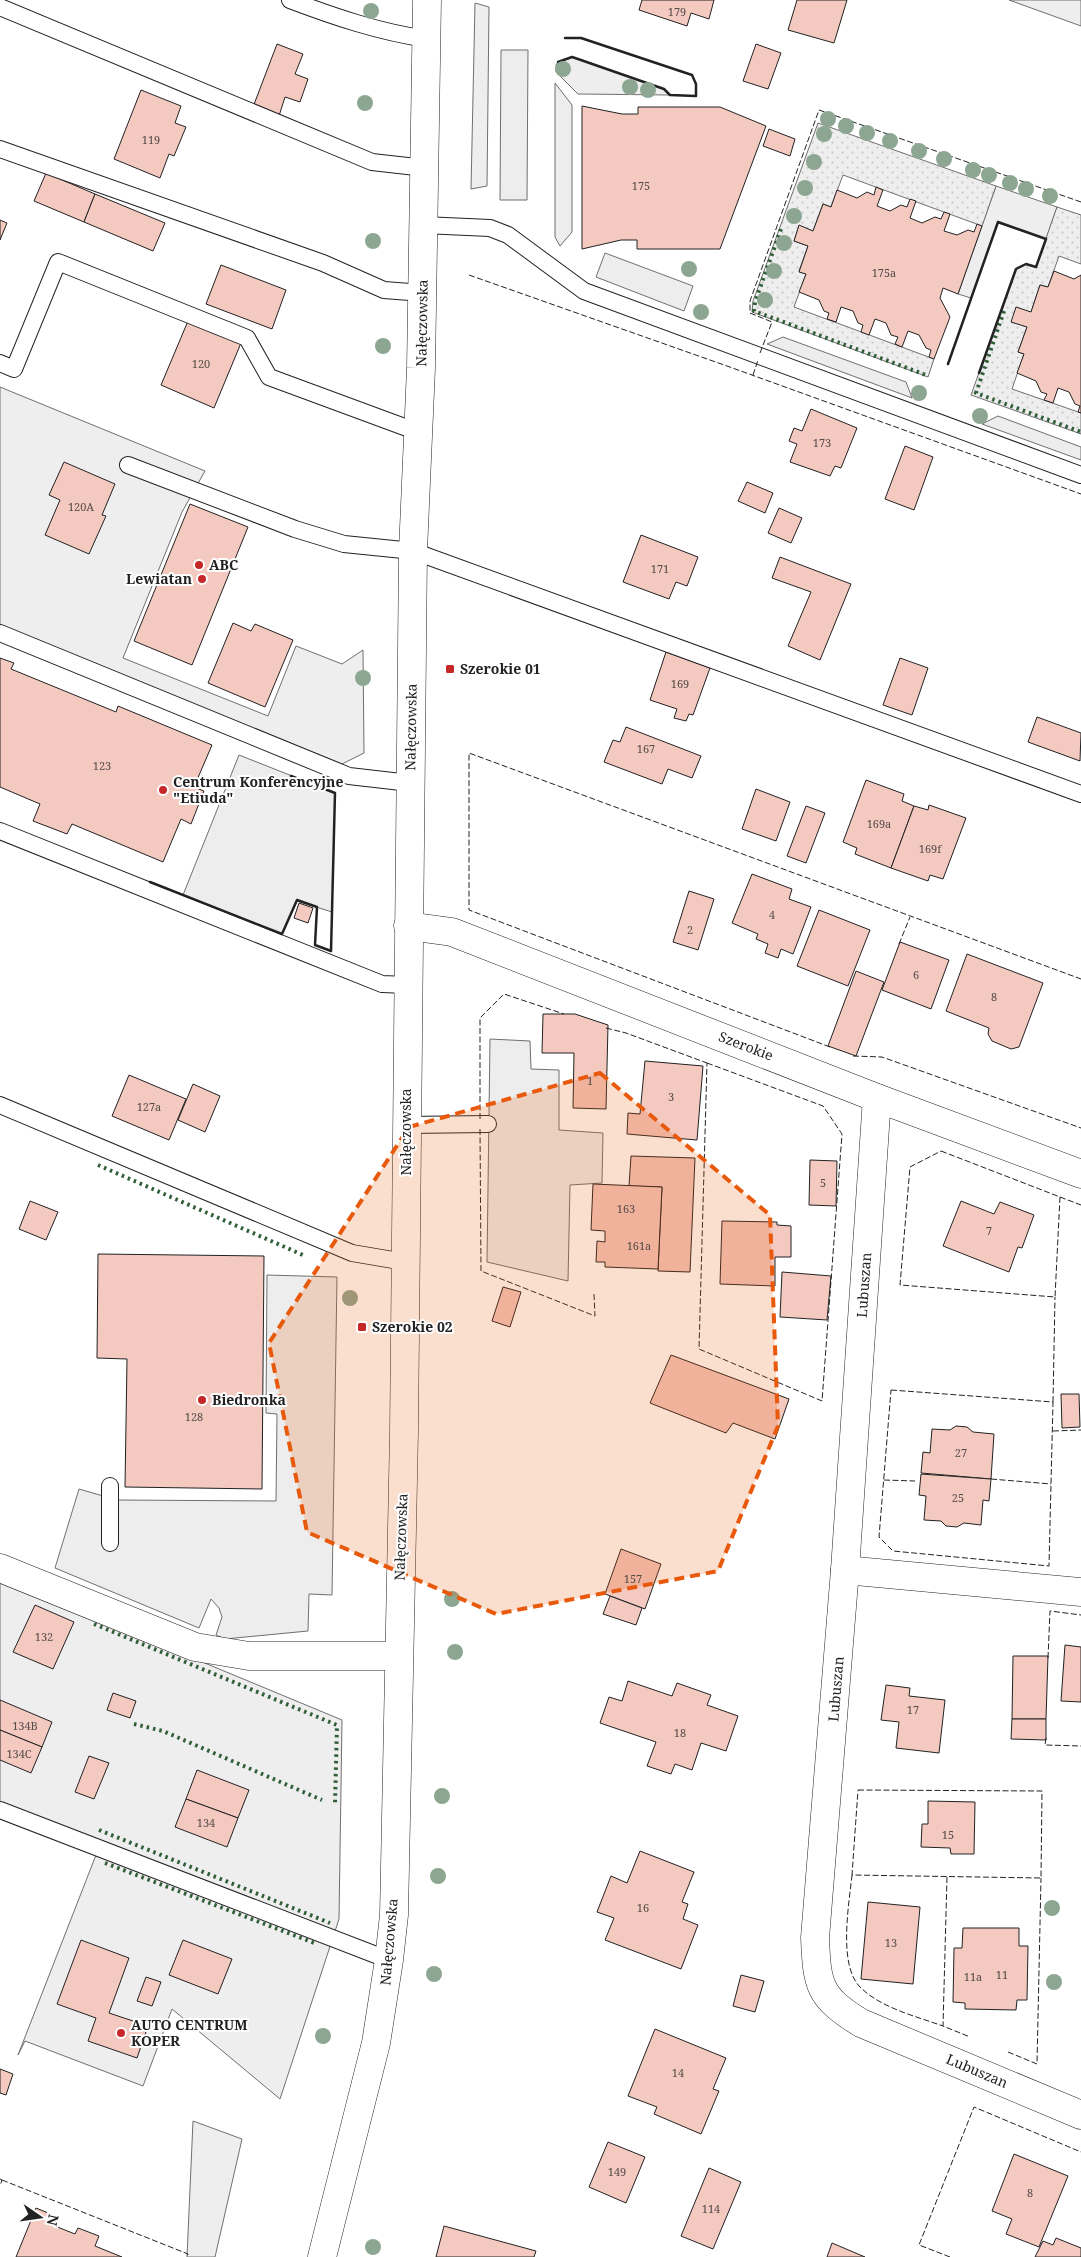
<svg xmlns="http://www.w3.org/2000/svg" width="1081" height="2257" font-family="'Noto Serif',serif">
<defs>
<pattern id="park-dots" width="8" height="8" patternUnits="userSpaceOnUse" patternTransform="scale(1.25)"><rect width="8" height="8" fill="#eee"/><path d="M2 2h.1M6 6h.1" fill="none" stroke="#ccc" stroke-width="1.8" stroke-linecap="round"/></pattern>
</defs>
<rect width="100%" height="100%" fill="#fff"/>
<g fill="#eee" stroke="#6f6f6f">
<path d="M1009 0H1081V26Z"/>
<path d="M475 3 489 7 487 186 471 189Z"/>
<path d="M572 57 664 89 670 95 578 94 556 72V65L558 62Z"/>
<path d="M996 186 1057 207 1046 239 998 223 971 298 958 294Z"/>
<path d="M0 387 205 471 182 512 123 658 268 716 296 646 342 664 363 650 364 753 342 764 0 627Z"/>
<path d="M0 1578 342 1720 339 1919 280 2099 172 2009 143 2086 25 2041 18 2055 96 1855 0 1815Z"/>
<path d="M193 2121 242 2139 215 2257H187Z"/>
</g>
<g fill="url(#park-dots)" stroke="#6f6f6f">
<path d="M818 123 996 186 982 226 843 175 831 207 823 204 813 231 799 226 794 241 808 246 799 271 806 274 794 307 934 359 928 377 752 312 753 301Z"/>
<path d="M1057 207 1081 215V264L1059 256 1048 287 1040 285 1031 312 1011 321 1027 327 1018 352 1024 354 1012 389 1081 413V434L971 395 1016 269 1026 264 1036 267Z"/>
</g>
<g fill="#ededed" stroke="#6f6f6f">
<path d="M501 50H528L527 200H500Z"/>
<path d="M555 83 572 105V232L560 246 555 237Z"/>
<path d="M605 253 693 286 684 311 596 277Z"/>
<path d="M783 337 906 382 912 398 767 344Z"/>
<path d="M998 416 1081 447V460L982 424Z"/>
<path d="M239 755 335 793 332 912 297 901 282 934 183 895Z"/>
<path d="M490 1039 530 1041 531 1069 559 1070V1130L603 1133 602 1183 570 1185 568 1281 487 1262Z"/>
<path d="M267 1275 337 1277 332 1595 309 1594 308 1631 225 1639 216 1635 222 1617 219 1608 211 1599 199 1628 55 1568 79 1489 117 1500 276 1501 277 1414 266 1413Z"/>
</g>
<g fill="#f3c9c0" stroke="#222">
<path d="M642 0H714L709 19 691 13 687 26 639 10Z"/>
<path d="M797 0H847L834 43 788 30Z"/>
<path d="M277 44 303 54 295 74 308 79 300 102 285 97 279 116 253 107Z"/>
<path d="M756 44 781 53 768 89 743 81Z"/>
<path d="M141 90 181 106 175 123 186 127 174 156 169 154 160 178 114 159Z"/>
<path d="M582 106 622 114H638V107H720L766 126 720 249H637V240H621L582 249Z"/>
<path d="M769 129 795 139 790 156 763 146Z"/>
<path d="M46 173 95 194 84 222 34 201Z"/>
<path d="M876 187 883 190 877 206 890 211 901 205 907 207 910 199 916 201 910 218 922 223 935 217 941 219 944 212 950 214 944 231 957 235 968 230 974 232 977 224 982 226 958 294 943 288 940 298 950 317 934 359 929 357 931 350 926 348 919 335 908 331 902 347 895 344 898 337 891 335 886 323 875 319 869 335 861 332 863 325 858 323 853 311 841 307 836 322 827 319 829 313 824 311 819 300 799 292 806 274 799 272 808 246 794 241 799 225 813 231 823 204 831 207 837 190 857 198 867 192 874 195Z"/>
<path d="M95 194 165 223 153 251 84 222Z"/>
<path d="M0 220 7 223 0 240Z"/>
<path d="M221 265 286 290 272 329 206 304Z"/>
<path d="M1054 271 1074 279 1081 275V413L1078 412 1080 406 1075 404 1069 392 1058 388 1053 403 1044 400 1047 394 1041 392 1036 381 1017 373 1024 354 1018 352 1027 327 1011 322 1016 307 1031 312 1040 285 1048 287Z"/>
<path d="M188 321 241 343 214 408 161 385Z"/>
<path d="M811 409 857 428 841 468 835 466 830 476 790 462 797 444 789 441 794 428 802 431Z"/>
<path d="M905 446 933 457 914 510 885 499Z"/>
<path d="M64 462 115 484 102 515 106 516 89 554 45 535 60 500 49 495Z"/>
<path d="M747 482 773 493 765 513 738 501Z"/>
<path d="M190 504 248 527 192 665 134 641Z"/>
<path d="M779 508 802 518 791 543 768 533Z"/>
<path d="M641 535 698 557 687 586 676 582 669 599 623 582Z"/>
<path d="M780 557 851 584 820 660 788 646 811 592 772 578Z"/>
<path d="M233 623 251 631 255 624 293 640 265 707 208 683Z"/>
<path d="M666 652 710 668 693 715 689 714 686 721 674 718 677 709 650 700Z"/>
<path d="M0 658 14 663 11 669 116 712 118 706 212 745 194 787 204 791 191 824 181 819 163 862 72 824 67 834 33 821 40 804 0 787Z"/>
<path d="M900 658 928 668 912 715 883 705Z"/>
<path d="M1037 717 1081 733 1080 761 1028 742Z"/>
<path d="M626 727 701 756 692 778 668 769 662 784 604 762 613 740 620 742Z"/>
<path d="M866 780 904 794 902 801 914 806 891 868 855 854 857 848 843 842Z"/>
<path d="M756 789 790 802 776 841 742 829Z"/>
<path d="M929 805 966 818 943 879 930 875 928 881 891 868 914 806 928 810Z"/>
<path d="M806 806 825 813 806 863 787 856Z"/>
<path d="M752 874 792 889 789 899 811 907 793 954 781 949 778 958 765 953 768 944 756 939 758 934 732 923Z"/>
<path d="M689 891 714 899 698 950 673 942Z"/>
<path d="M299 903 313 908 308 923 294 918Z"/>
<path d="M819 910 870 930 848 986 797 966Z"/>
<path d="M900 942 949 960 931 1009 882 990Z"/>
<path d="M967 954 1043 983 1019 1047 1011 1049 992 1041 988 1034 989 1028 946 1011Z"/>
<path d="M856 971 884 982 856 1056 828 1046Z"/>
<path d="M543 1014H575L608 1025 606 1109 573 1108 574 1053H542Z"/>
<path d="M645 1061 703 1066 697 1140 627 1134 628 1113 640 1114Z"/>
<path d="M129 1075 186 1099 169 1140 112 1116Z"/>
<path d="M193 1084 220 1096 205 1132 178 1120Z"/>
<path d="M631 1156 695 1158 690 1272 658 1271 662 1187 629 1186Z"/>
<path d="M810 1160 837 1161 836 1206 809 1205Z"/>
<path d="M593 1184 662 1187 658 1269 605 1267V1262H596L597 1241 605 1242V1231L591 1230Z"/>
<path d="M30 1201 58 1212 46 1240 19 1229Z"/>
<path d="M961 1201 994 1214 1000 1202 1034 1215 1022 1248 1018 1247 1009 1272 943 1246Z"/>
<path d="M722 1221 777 1222V1225L791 1226V1257H775V1286L720 1284Z"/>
<path d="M98 1254 264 1256 262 1489 125 1487 127 1359 97 1358Z"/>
<path d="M782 1272 831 1276 827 1320 780 1317Z"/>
<path d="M503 1287 521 1292 510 1327 492 1321Z"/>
<path d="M671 1355 789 1399 775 1439 733 1423 726 1433 650 1403Z"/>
<path d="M1061 1394H1079L1080 1427 1062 1428Z"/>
<path d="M956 1426 967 1427 973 1432 994 1434 991 1479 921 1473 923 1452 930 1453 932 1429 950 1430Z"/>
<path d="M921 1474 991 1479 989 1501 983 1500 981 1525 964 1523 957 1527 946 1526 941 1521 924 1520 926 1496 919 1495Z"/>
<path d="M621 1549 661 1564 645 1609 605 1594Z"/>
<path d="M610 1596 642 1608 636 1625 603 1614Z"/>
<path d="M35 1605 74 1622 53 1669 13 1652Z"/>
<path d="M1065 1645 1081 1647V1702L1061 1701Z"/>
<path d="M1013 1656H1048L1046 1719H1012Z"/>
<path d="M628 1681 672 1696 677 1683 711 1695 707 1705 738 1716 726 1751 701 1743 692 1770 675 1764 671 1774 647 1766 656 1742 600 1723 609 1697 622 1701Z"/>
<path d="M886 1685 910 1688 909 1696 945 1700 939 1753 896 1748 899 1722 881 1720Z"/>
<path d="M113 1693 136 1701 130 1718 107 1710Z"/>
<path d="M0 1700 52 1722 42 1747 0 1730Z"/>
<path d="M1012 1719H1046V1740L1011 1739Z"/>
<path d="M0 1730 42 1747 31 1773 0 1760Z"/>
<path d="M89 1756 109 1763 94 1799 75 1792Z"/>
<path d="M197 1770 249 1790 238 1818 186 1799Z"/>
<path d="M186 1799 238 1818 227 1847 175 1827Z"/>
<path d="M928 1801 975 1802 974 1854H951L950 1848 921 1847 922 1824H928Z"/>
<path d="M640 1851 694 1872 682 1902 688 1904 683 1919 698 1925 681 1969 605 1940 614 1918 597 1912 611 1876 627 1883Z"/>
<path d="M868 1902 920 1907 913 1984 861 1979Z"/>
<path d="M963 1928H1019V1946H1028L1027 2000H1017L1016 2010 965 2009V2003L953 2002 954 1948H962Z"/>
<path d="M81 1940 129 1958 109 2013 148 2026 137 2058 88 2041 96 2018 57 2004Z"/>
<path d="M183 1940 232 1959 218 1994 169 1975Z"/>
<path d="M741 1975 764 1981 755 2012 733 2006Z"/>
<path d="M146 1977 161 1982 152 2006 137 2001Z"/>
<path d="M655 2029 726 2058 713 2089 719 2091 701 2134 654 2114 657 2107 628 2096Z"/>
<path d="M0 2069 13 2074 6 2095 0 2093Z"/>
<path d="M608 2142 645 2157 626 2203 589 2187Z"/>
<path d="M1014 2154 1068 2176 1039 2247 1006 2234 1012 2219 992 2211Z"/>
<path d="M709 2168 741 2182 713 2249 681 2236Z"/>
<path d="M36 2208 58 2217 55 2226 75 2234 78 2228 99 2236 95 2246 122 2257H16Z"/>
<path d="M444 2226 536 2251 534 2257H436Z"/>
<path d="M1056 2238 1081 2248V2257H1035L1043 2241 1053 2245Z"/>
<path d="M832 2243 865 2257H827Z"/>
</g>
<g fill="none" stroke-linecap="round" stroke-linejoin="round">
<g stroke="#222" stroke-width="18">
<g id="lane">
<path d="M290 0C335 17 379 32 427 39"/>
<path d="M0 7 372 162 425 168"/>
<path d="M0 149 323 263 384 290 423 293"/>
<path d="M423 225 490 228 508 235 584 291 1081 475"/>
<path d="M0 363 14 369 58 262 247 338 269 377 418 432"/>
<path d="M128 465 295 529 344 544 413 551 1081 794"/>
<path d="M0 633 349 776 410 783"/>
<path d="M0 831 382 984 407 985"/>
<path d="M0 1105 352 1253 405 1262"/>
<path d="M406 1125 488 1124"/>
<path d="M110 1543V1486"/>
<path d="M0 1810 389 1960"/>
</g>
</g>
<g stroke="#222" stroke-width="29">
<g id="street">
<path d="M408 926 452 932 877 1098 1081 1174"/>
<path d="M877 1098 845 1570 815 1938C817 1986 819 1997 861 2023L1081 2115"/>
<path d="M0 1568 195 1647 249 1656H398"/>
<path d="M845 1570 1081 1592"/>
</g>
</g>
<g stroke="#222" stroke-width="29">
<path id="secondary" d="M322 2257 376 2043 389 1960 394 1915 404 1432 413 551 421 368 427 0"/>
</g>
<use href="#lane" stroke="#fff" stroke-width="16"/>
<use href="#street" stroke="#fff" stroke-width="28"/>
<use href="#secondary" stroke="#fff" stroke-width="28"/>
<g stroke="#2f5e38" stroke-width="4" stroke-dasharray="2.5 4" stroke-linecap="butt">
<path d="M781 229 755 302 754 311 926 375"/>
<path d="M1004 311 976 393 1081 432"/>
<path d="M98 1165 303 1255"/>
<path d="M94 1624 337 1725 335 1804"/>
<path d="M134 1724 163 1731 322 1800"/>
<path d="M99 1830 330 1923"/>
<path d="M105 1863 317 1944"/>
</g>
<g stroke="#222" stroke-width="1" stroke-dasharray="6 2.5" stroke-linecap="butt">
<path d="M469 275 727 366 1081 494"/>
<path d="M760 353 772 322 750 313V301L819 110 1081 202"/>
<path d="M753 375 758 360"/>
<path d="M899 944 910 917"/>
<path d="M606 1028 626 1033 707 1063"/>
<path d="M830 1047 469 910V753L1081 979"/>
<path d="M853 1056 882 1057 1081 1128"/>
<path d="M707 1063 823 1106 842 1134 822 1401 699 1349Z"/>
<path d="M480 1119V1018L504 994 564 1014"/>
<path d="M480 1129 481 1271 595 1316 594 1294"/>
<path d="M941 1151 1060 1197 1055 1297 900 1285 910 1167Z"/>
<path d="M1060 1197 1081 1205"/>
<path d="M891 1390 1053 1402 1049 1566 893 1551 879 1537Z"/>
<path d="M1053 1402 1055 1297"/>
<path d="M1053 1431 1081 1430"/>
<path d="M991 1479 1051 1484"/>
<path d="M884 1480 915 1481"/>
<path d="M1048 1658 1050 1611 1081 1615"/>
<path d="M1046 1738 1045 1745 1081 1746"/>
<path d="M858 1790 1042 1791 1041 1878 852 1875Z"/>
<path d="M852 1875C849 1904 838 1965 860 1987 881 2008 915 2016 943 2026"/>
<path d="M947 1877 943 2026 970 2037"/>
<path d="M1008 2052 1037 2064 1041 1878"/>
<path d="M0 2179 2 2180 0 2186"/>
<path d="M2 2180 188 2254 187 2257"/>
<path d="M950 2257 919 2245 974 2107 1081 2152"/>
</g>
<g stroke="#222" stroke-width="2.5">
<path d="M558 62 572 57 578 59 664 89 670 95 696 96V84L692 75 581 38H565"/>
<path d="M948 364 998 222 1046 239 1036 267 1026 264 1016 269 979 373"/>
<path d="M150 882 282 934 297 900 317 907 315 945 331 951 335 793 291 776"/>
</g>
</g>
<g fill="#8da692">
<circle cx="371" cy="11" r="8"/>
<circle cx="563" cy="69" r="8"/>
<circle cx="630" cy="87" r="8"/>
<circle cx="648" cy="90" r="8"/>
<circle cx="365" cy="103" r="8"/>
<circle cx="828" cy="119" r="8"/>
<circle cx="846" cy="126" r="8"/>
<circle cx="867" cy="133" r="8"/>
<circle cx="824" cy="134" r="8"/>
<circle cx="890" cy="141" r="8"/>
<circle cx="919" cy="151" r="8"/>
<circle cx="944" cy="159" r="8"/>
<circle cx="814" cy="162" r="8"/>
<circle cx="973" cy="170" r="8"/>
<circle cx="989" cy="175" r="8"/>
<circle cx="1010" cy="183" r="8"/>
<circle cx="805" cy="188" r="8"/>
<circle cx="1026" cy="189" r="8"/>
<circle cx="1050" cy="196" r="8"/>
<circle cx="794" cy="216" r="8"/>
<circle cx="373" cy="241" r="8"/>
<circle cx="784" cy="243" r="8"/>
<circle cx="689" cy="269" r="8"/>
<circle cx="774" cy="271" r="8"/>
<circle cx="765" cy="300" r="8"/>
<circle cx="701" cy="312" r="8"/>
<circle cx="383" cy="346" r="8"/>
<circle cx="919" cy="393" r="8"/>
<circle cx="980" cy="416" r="8"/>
<circle cx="363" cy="678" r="8"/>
<circle cx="350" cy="1298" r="8"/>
<circle cx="452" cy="1599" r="8"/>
<circle cx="455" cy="1652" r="8"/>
<circle cx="442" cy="1796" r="8"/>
<circle cx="438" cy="1876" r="8"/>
<circle cx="1052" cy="1908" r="8"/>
<circle cx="434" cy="1974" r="8"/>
<circle cx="1054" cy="1982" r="8"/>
<circle cx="323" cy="2036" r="8"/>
<circle cx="373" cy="2247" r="8"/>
</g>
<path fill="#e8590c" fill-opacity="0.2" stroke="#e8590c" stroke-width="4" stroke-dasharray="10 6" stroke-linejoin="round" d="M600 1073 770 1215 778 1426 718 1571 496 1614 307 1532 269 1343 409 1127Z"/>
<g fill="#c62828" stroke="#fff" stroke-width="2">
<circle cx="199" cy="565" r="5"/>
<circle cx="202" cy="579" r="5"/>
<rect x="445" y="664" width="10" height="10" rx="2.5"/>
<circle cx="163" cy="790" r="5"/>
<rect x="357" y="1322" width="10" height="10" rx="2.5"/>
<circle cx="202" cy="1400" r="5"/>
<circle cx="121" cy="2033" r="5"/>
</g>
<g text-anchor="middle" stroke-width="4" stroke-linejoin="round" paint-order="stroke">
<g font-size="11" fill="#564c4a">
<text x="677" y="16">179</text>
<text x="151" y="144">119</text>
<text x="641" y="190">175</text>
<text x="884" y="277">175a</text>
<text x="201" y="368">120</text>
<text x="822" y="447">173</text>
<text x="81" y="511">120A</text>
<text x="660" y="573">171</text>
<text x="680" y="688">169</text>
<text x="646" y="753">167</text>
<text x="102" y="770">123</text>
<text x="879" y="828">169a</text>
<text x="930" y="853">169f</text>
<text x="772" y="919">4</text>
<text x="690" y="934">2</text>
<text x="916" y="979">6</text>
<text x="994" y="1001">8</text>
<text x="590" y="1085">1</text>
<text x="671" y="1101">3</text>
<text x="149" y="1111">127a</text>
<text x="823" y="1187">5</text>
<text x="626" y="1213">163</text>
<text x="989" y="1235">7</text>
<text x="639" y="1250">161a</text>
<text x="194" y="1421">128</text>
<text x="961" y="1457">27</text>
<text x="958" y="1502">25</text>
<text x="633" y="1583">157</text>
<text x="44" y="1641">132</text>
<text x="913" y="1714">17</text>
<text x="25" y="1730">134B</text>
<text x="680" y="1737">18</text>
<text x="19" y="1758">134C</text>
<text x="206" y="1827">134</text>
<text x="948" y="1839">15</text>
<text x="643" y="1912">16</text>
<text x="891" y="1947">13</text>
<text x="1002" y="1979">11</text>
<text x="973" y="1981">11a</text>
<text x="678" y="2077">14</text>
<text x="617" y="2176">149</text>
<text x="1030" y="2197">8</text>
<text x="711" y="2213">114</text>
</g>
<g font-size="14" fill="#222" stroke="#fff">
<text transform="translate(422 323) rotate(-89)" y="5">Nałęczowska</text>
<text transform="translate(411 727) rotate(-89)" y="5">Nałęczowska</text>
<text transform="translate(746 1046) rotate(21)" y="5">Szerokie</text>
<text transform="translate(406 1132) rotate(-90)" y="5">Nałęczowska</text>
<text transform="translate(864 1285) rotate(-86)" y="5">Lubuszan</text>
<text transform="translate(401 1537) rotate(-88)" y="5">Nałęczowska</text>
<text transform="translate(836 1689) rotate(-85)" y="5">Lubuszan</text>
<text transform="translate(389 1942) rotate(-85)" y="5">Nałęczowska</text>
<text transform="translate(977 2071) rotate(23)" y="5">Lubuszan</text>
</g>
<g font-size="14" font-weight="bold" fill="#222" stroke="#fff" text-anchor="start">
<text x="209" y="570">ABC</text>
<text x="192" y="584" text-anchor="end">Lewiatan</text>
<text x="460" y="674">Szerokie 01</text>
<text x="173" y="787">Centrum Konferencyjne<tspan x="173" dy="16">"Etiuda"</tspan></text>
<text x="372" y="1332">Szerokie 02</text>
<text x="212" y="1405">Biedronka</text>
<text x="131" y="2030">AUTO CENTRUM<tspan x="131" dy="16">KOPER</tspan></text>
</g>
</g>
<g transform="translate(40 2217) rotate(103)" stroke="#ffffff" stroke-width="4" paint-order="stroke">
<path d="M0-4L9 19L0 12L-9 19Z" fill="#222222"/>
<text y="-8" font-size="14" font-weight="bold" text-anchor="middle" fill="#222222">N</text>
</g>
</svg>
